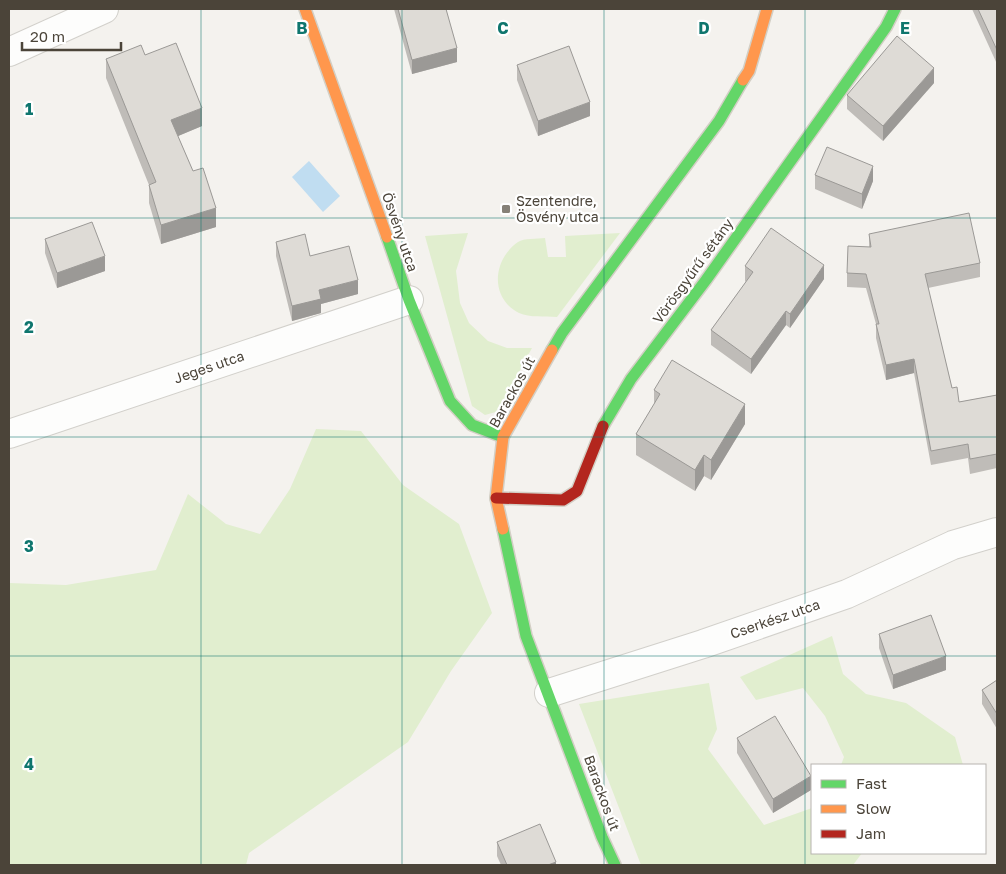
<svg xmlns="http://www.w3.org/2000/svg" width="1006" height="874" font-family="'Golos Text',sans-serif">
<rect width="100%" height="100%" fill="#f4f2ee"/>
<g fill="#e1eecf">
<path d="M468 233 456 271 460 303 469 323 488 341 507 348H532L510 389 503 410 485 415 472 406 425 236Z"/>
<path d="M620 233 557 317C545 316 530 318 519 313 489 298 493 259 518 242 524 238 537 239 545 238L548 257H566L565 236Z"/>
<path d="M316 429 361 431 403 485 459 524 492 613 451 671 408 742 249 853 246 865H9V583L66 585 156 570 188 494 226 524 260 534 290 489Z"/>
<path d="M832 636 843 674 866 694 906 703 955 737 963 765H841L844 757 825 716 803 688 756 700 740 677Z"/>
<path d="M709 683 717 729 708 749 764 825 812 808V853H862L853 865H641L579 704Z"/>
</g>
<path fill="#c0ddf1" d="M309 161 340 196 323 212 292 177Z"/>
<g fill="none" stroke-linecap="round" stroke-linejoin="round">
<g stroke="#d2d0cb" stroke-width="30">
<g id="street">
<path d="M9 52 104 9"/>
<path d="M9 434 409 300"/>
<path d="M549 693 703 644 847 594 953 545 997 532"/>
</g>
</g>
<g stroke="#d3cfc5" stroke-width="14">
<g id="fast">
<path d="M387 237 409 300 450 401 472 425 503 437"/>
<path d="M552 350 562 333 719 121 743 80"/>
<path d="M603 426 631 379 706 280 886 27 895 9"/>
<path d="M503 529 526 636 602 837 615 865"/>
</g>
</g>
<g stroke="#d3cfc5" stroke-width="14">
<g id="slow">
<path d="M305 9 387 237"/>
<path d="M743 80 749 71 767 9"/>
<path d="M503 529 496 498 503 437 552 350"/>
</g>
</g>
<g stroke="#d3cfc5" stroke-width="14">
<path id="jam" d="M496 498 563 500 577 491 603 426"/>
</g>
<use href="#street" stroke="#fdfdfc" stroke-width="28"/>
<use href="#fast" stroke="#63d668" stroke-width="11"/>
<use href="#slow" stroke="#ff974d" stroke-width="11"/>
<use href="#jam" stroke="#b3261e" stroke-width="11"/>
</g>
<g fill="#bfbcb8">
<path d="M394 9H446L457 62 412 74Z"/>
<path d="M972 9H997V64Z"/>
<path d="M106 59 202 126 178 136 216 227 161 244 149 203V185L106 78Z"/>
<path d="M517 65 590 116 538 136 517 80Z"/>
<path d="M934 83 883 141 847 109V95Z"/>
<path d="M815 175 873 181 862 209 815 189Z"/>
<path d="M869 234 980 263V277L928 288 952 388 959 402 997 395V468L970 474 968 458 931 465 914 373 886 380 876 338V324L866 288 847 287V273L869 247Z"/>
<path d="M45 239 105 271 57 288 45 253Z"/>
<path d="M276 242 310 256 358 294 321 304V313L292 321 276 256Z"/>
<path d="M745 266 824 279 790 328 786 325 751 374 711 345V330L746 282 745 281Z"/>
<path d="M654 390 745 424 711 480 704 476 695 491 636 455V434L654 405Z"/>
<path d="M879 634 946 670 893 689 879 648Z"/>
<path d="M997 680V729L982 704V690Z"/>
<path d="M737 738 811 790 773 813 737 753Z"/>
<path d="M497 842 556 865H501L497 856Z"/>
</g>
<g fill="#9b9996">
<path d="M457 48V62L412 74V60Z"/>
<path d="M934 68V83L883 141V126Z"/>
<path d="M590 102V116L538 136V121Z"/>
<path d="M202 108V126L171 139V120Z"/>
<path d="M873 166V181L862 209V194Z"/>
<path d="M216 208V227L161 244V225Z"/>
<path d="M105 256V271L57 288V273Z"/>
<path d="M824 265V279L790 328V314Z"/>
<path d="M358 280V294L321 304V313L292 321V306L319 290Z"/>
<path d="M786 311V325L751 374V359Z"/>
<path d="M914 359V373L886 380V365Z"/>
<path d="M745 404V424L711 480V460Z"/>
<path d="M704 455V476L695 491V470Z"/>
<path d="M946 656V670L893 689V675Z"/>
<path d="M811 776V790L773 813V799Z"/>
<path d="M556 862V865H548Z"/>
</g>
<g fill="#dedbd6" stroke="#9b9996">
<path d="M398 9H446L457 48 412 60Z"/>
<path d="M978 9H997V50Z"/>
<path d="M897 36 934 68 883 126 847 95Z"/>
<path d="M176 43 202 108 171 120 193 171 203 168 216 208 161 225 149 185 156 182 106 59 141 45 145 55Z"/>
<path d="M569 46 590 102 538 121 517 65Z"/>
<path d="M827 147 873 166 862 194 815 175Z"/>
<path d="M969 213 980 263 925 274 952 388 957 387 959 402 997 395V454L970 459 968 444 931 451 914 359 886 365 876 324H879L866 274 847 273 848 246 871 247 869 234Z"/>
<path d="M92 222 105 256 57 273 45 239Z"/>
<path d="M771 228 824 265 790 314 786 311 751 359 711 330 753 272 745 266Z"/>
<path d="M305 234 310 256 349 246 358 280 319 290 321 299 292 306 276 242Z"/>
<path d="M672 360 745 404 711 460 704 455 695 470 636 434 660 394 654 390Z"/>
<path d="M931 615 946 656 893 675 879 634Z"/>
<path d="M997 680V714L982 690Z"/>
<path d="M775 716 811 776 773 799 737 738Z"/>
<path d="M540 824 556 862 548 865H507L497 842Z"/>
</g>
<path fill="none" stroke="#0f766e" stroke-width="1" stroke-opacity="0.55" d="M201 9V865M402 9V865M604 9V865M805 9V865M9 218H997M9 437H997M9 656H997"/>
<rect fill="#868178" stroke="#fff" stroke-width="2" x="501" y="204" width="10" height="10" rx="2.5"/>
<g text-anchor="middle" stroke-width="4.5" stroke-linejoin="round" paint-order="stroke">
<g font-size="14" fill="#4b4439" stroke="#fff" text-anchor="start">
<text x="516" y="206">Szentendre,<tspan x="516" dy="16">Ösvény utca</tspan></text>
</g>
<g font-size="14" fill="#4b4439" stroke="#fff">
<text transform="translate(400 232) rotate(71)" y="5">Ösvény utca</text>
<text transform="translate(693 271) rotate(-54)" y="5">Vörösgyűrű sétány</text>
<text transform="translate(209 367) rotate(-19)" y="5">Jeges utca</text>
<text transform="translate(512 392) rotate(-61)" y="5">Barackos út</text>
<text transform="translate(775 619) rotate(-19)" y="5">Cserkész utca</text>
<text transform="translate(602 793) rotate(70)" y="5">Barackos út</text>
</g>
</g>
<g font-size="16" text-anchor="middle" font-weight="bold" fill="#0f766e" stroke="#fff" stroke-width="4.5" stroke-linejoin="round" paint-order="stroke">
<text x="302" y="34">B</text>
<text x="503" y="34">C</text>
<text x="704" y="34">D</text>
<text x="905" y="34">E</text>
<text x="29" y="115">1</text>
<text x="29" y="333">2</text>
<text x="29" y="552">3</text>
<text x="29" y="770">4</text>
</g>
<rect width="1006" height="874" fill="none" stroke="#4b4439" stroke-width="20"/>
<rect x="811" y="764" width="175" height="90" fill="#ffffff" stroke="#b7b4b0"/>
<rect x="821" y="780" width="25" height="8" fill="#63d668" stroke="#b7b4b0"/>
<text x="856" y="789" font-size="15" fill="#4b4439">Fast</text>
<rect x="821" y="805" width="25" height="8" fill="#ff974d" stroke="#b7b4b0"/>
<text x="856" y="814" font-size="15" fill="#4b4439">Slow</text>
<rect x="821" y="830" width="25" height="8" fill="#b3261e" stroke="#b7b4b0"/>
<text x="856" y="839" font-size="15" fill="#4b4439">Jam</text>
<path d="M22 42v8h99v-8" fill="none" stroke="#4b4439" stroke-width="2.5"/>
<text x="30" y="42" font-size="15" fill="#4b4439" stroke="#ffffff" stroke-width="4" paint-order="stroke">20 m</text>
</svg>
